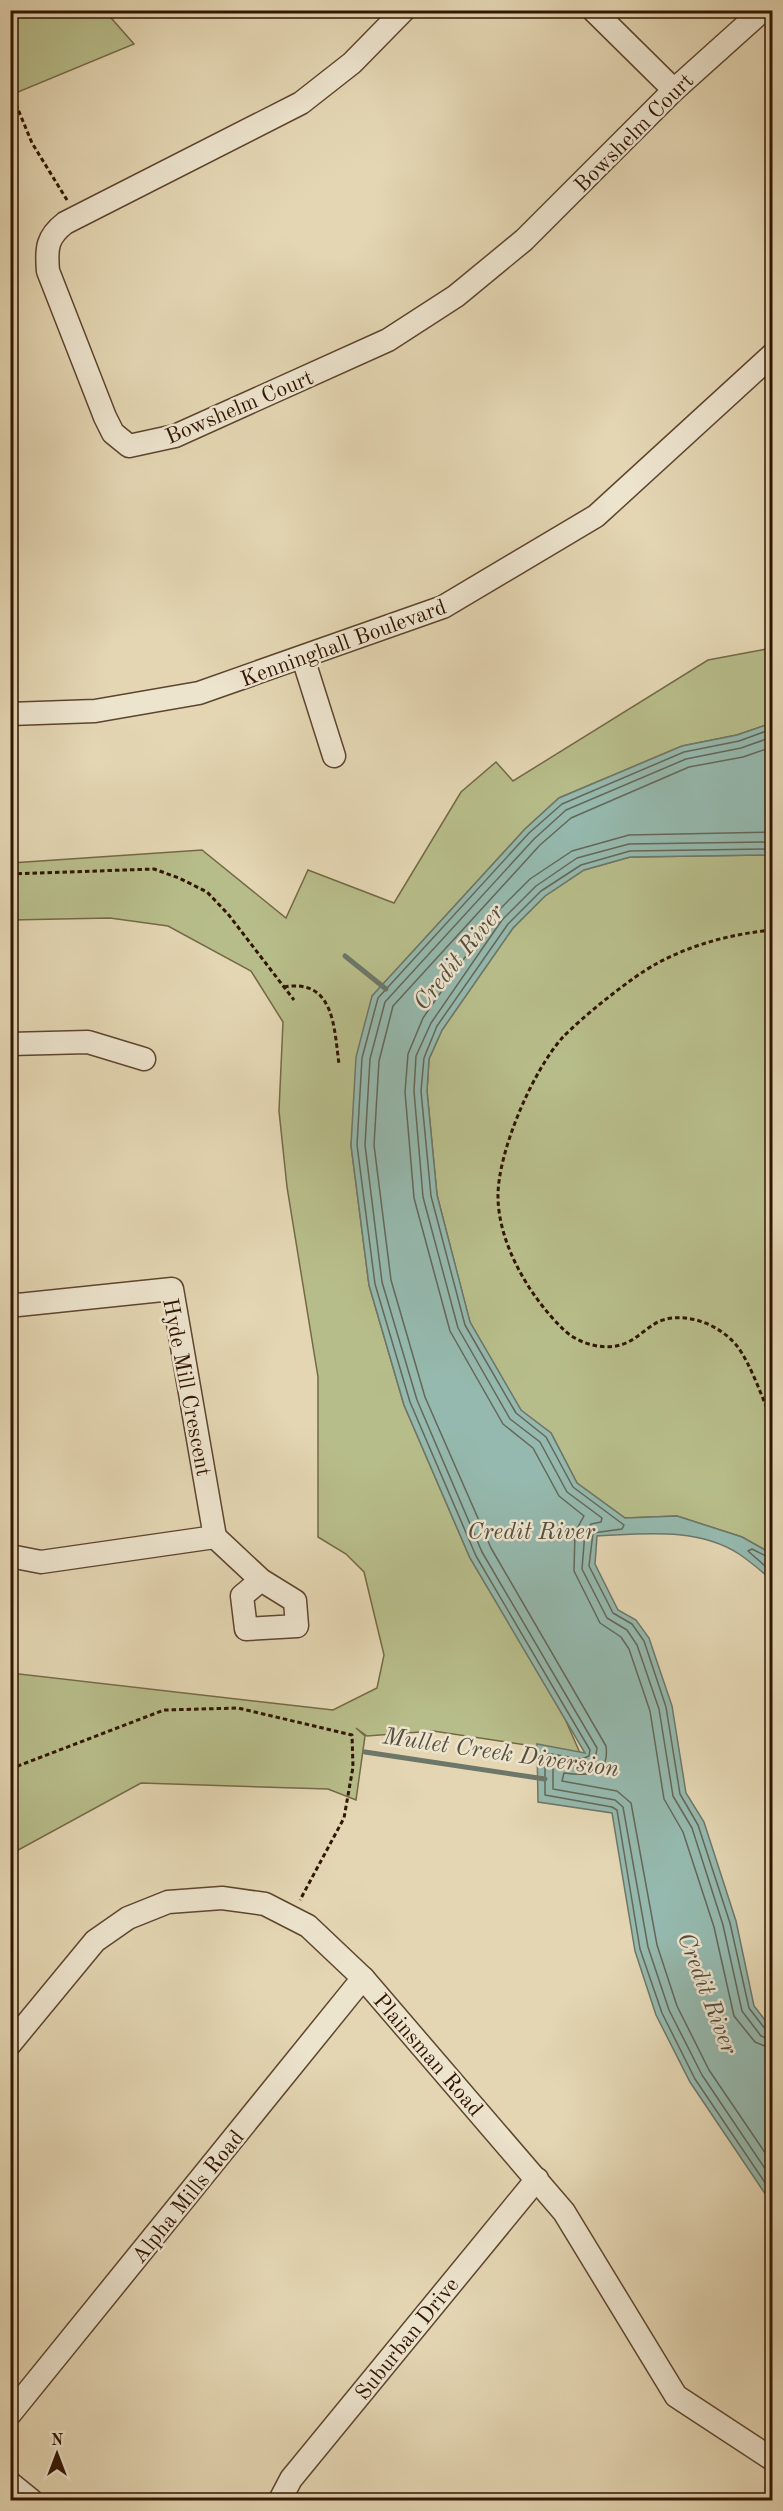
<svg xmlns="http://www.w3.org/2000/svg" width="783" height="2511" font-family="'Old Standard TT',serif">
<rect width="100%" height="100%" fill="#e4d6b3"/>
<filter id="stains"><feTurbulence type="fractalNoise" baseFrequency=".00333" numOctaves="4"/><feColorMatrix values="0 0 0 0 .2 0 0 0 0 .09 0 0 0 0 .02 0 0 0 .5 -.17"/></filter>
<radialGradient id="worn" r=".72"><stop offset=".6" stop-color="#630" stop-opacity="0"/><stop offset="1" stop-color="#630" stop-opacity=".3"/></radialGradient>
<g fill="#b7bd8a" stroke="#746946" stroke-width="1.5">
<path d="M11 10 105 11 134 44 11 95Z"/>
<path d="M772 648V723L737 735 682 746 559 798 525 829 372 996 351 1145 369 1285 404 1405 470 1558 562 1712 580 1753 433 1731 367 1736 356 1728 365 1736 356 1800 328 1789 141 1783 11 1854V1673L333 1710 377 1688 384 1655 364 1572 346 1554 318 1537V1377L287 1187 279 1111 283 1022 251 971 168 926 110 918 11 920V863L202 850 286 918 308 870 394 903 461 792 496 762 513 781 708 660Z"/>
<path d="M772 855V1554L742 1537 677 1516 625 1518 577 1483 551 1433 521 1411 470 1323 437 1195 427 1091 429 1059 442 1030 513 928 545 896 584 870 630 857Z"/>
</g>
<path fill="#95b9ae" stroke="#6d7769" stroke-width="1.5" d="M772 723V855L630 857 584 870 545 896 513 928 442 1030 429 1059 427 1091 437 1195 470 1322 521 1410 551 1433 577 1483 625 1518 677 1516 742 1537 772 1554V1580C761 1571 751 1562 739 1554 697 1527 644 1534 597 1536L595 1564 618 1610 636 1620 649 1638 672 1706 686 1793 704 1822 736 1921 754 2006 772 2029V2204L690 2082 656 2015 635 1951 612 1813 538 1802 537 1744 585 1753 470 1558 404 1405 369 1285 351 1145 356 1057 372 996 525 829 559 798 682 746 737 735Z"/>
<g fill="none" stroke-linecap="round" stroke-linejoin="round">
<g stroke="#646758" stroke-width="1.5">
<path d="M772 729 739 741 684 752 562 804 529 833 378 998 362 1058 357 1145 375 1284 410 1402 476 1556 590 1750 589 1756 582 1759 545 1753V1795L612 1807 617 1810 640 1949 662 2013 695 2079 772 2193"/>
<path d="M772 737 741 748 686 759 566 810 534 839 385 1002 370 1059 365 1145 382 1282 417 1400 482 1552 597 1748 595 1760 587 1766 553 1762V1789L615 1800 623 1807 648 1947 669 2010 702 2075 772 2179"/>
<path d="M772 747 743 757 689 767 571 818 540 845 393 1006 379 1061 374 1145 391 1280 425 1397 491 1548 606 1746C610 1777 586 1776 564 1773L562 1781 617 1791 631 1803 657 1945 677 2006 709 2070 772 2163"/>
<path d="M772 832 629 835 572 851 530 879 495 914 423 1018 408 1054 405 1092 414 1198 450 1331 503 1424 533 1448 559 1496 584 1516 575 1532 574 1571 600 1623 621 1637 629 1649 650 1711 664 1799 683 1832 714 1927 734 2016 755 2042 772 2049"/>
<path d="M772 842 629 844 577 858 536 886 502 920 431 1023 416 1056 414 1091 423 1197 458 1328 510 1419 540 1442 567 1492 602 1518 601 1522 591 1524 585 1532 582 1569 607 1618 627 1630 637 1645 659 1709 673 1796 692 1828 723 1925 742 2011 761 2036 772 2040"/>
<path d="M772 849 630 851 581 865 541 891 508 924 437 1026 424 1058 421 1091 431 1196 465 1325 516 1413 546 1437 573 1487 624 1525 622 1529 593 1533 589 1566 613 1613 632 1624 644 1641 666 1707 680 1794 698 1825 730 1923 749 2008 766 2030 772 2032"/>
<path d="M772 1559 752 1549 748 1551 772 1572"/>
</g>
<g stroke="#6d7769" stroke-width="5">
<path d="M345 956 386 989"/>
<path d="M365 1752 545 1779"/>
</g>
<g stroke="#5e452e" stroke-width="25">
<g id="minor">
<path d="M404 10 352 63 301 103 65 223C47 237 46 248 48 271L105 417 113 433 129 446 175 436 388 340 456 296 524 240 674 90 763 10"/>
<path d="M593 10 674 90"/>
<path d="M303 658 334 756"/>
<path d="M10 714 95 711 199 693 443 607 596 516 772 355"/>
<path d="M10 1044 88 1042 144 1059"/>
<path d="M10 1302 18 1305 172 1289 215 1537 41 1562 10 1556"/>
<path d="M215 1537 261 1580 295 1601 297 1626 246 1629 242 1596 261 1580"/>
<path d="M10 2044 95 1941 128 1918 168 1902 222 1898 265 1904 308 1926 363 1978 564 2212 676 2396 772 2459"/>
<path d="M10 2414 363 1978"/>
<path d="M10 2483 31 2500"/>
<path d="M280 2500 291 2479 537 2179"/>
</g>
</g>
<g stroke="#321501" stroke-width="3" stroke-dasharray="4.5 3" stroke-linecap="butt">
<path d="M10 90 32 143 67 200"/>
<path d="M10 874 154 869 179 878 207 892 228 914 294 1000"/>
<path d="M772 930C732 934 692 944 656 964 633 976 581 1018 563 1037 533 1070 497 1153 498 1198 499 1245 530 1297 563 1329 578 1344 606 1352 626 1343 638 1338 647 1327 660 1321 687 1311 720 1325 737 1346 751 1364 762 1398 772 1420"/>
<path d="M284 987C335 978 334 1029 339 1064"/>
<path d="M10 1769 164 1710 238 1708 352 1735 353 1767 344 1818 300 1900"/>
</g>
<use href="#minor" stroke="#ede4ce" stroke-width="22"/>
</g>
<g text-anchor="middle" stroke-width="5" stroke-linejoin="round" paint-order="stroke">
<g font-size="22" fill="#321501" stroke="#ede4ce">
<text transform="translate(633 132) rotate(-45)" y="8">Bowshelm Court</text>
<text transform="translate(239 406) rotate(-23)" y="8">Bowshelm Court</text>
<text transform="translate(343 642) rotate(-20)" y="8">Kenninghall Boulevard</text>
<text transform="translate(188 1387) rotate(79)" y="8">Hyde Mill Crescent</text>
<text transform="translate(429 2054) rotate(49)" y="8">Plainsman Road</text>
<text transform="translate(187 2196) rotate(-51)" y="8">Alpha Mills Road</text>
<text transform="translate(406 2338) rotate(-51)" y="8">Suburban Drive</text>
</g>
<g font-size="24" font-style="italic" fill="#554e3e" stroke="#ede4ce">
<text transform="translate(458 957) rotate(-51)" y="8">Credit River</text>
<text x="531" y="1539">Credit River</text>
<text transform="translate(501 1752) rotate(8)" y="8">Mullet Creek Diversion</text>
<text transform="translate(708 1993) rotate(69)" y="8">Credit River</text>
</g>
</g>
<rect width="783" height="2511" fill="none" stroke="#e4d6b3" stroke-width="36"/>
<rect x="12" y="12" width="759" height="2487" fill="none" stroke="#321501" stroke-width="3"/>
<rect x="18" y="18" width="747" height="2475" fill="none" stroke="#321501" stroke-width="1.5"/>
<g transform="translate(57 2454)" stroke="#ede4ce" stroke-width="4.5" paint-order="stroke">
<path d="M0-4.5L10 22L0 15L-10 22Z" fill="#321501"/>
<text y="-9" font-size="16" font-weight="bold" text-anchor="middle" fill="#321501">N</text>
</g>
<rect width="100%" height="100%" filter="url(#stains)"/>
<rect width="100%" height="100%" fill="url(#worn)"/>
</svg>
